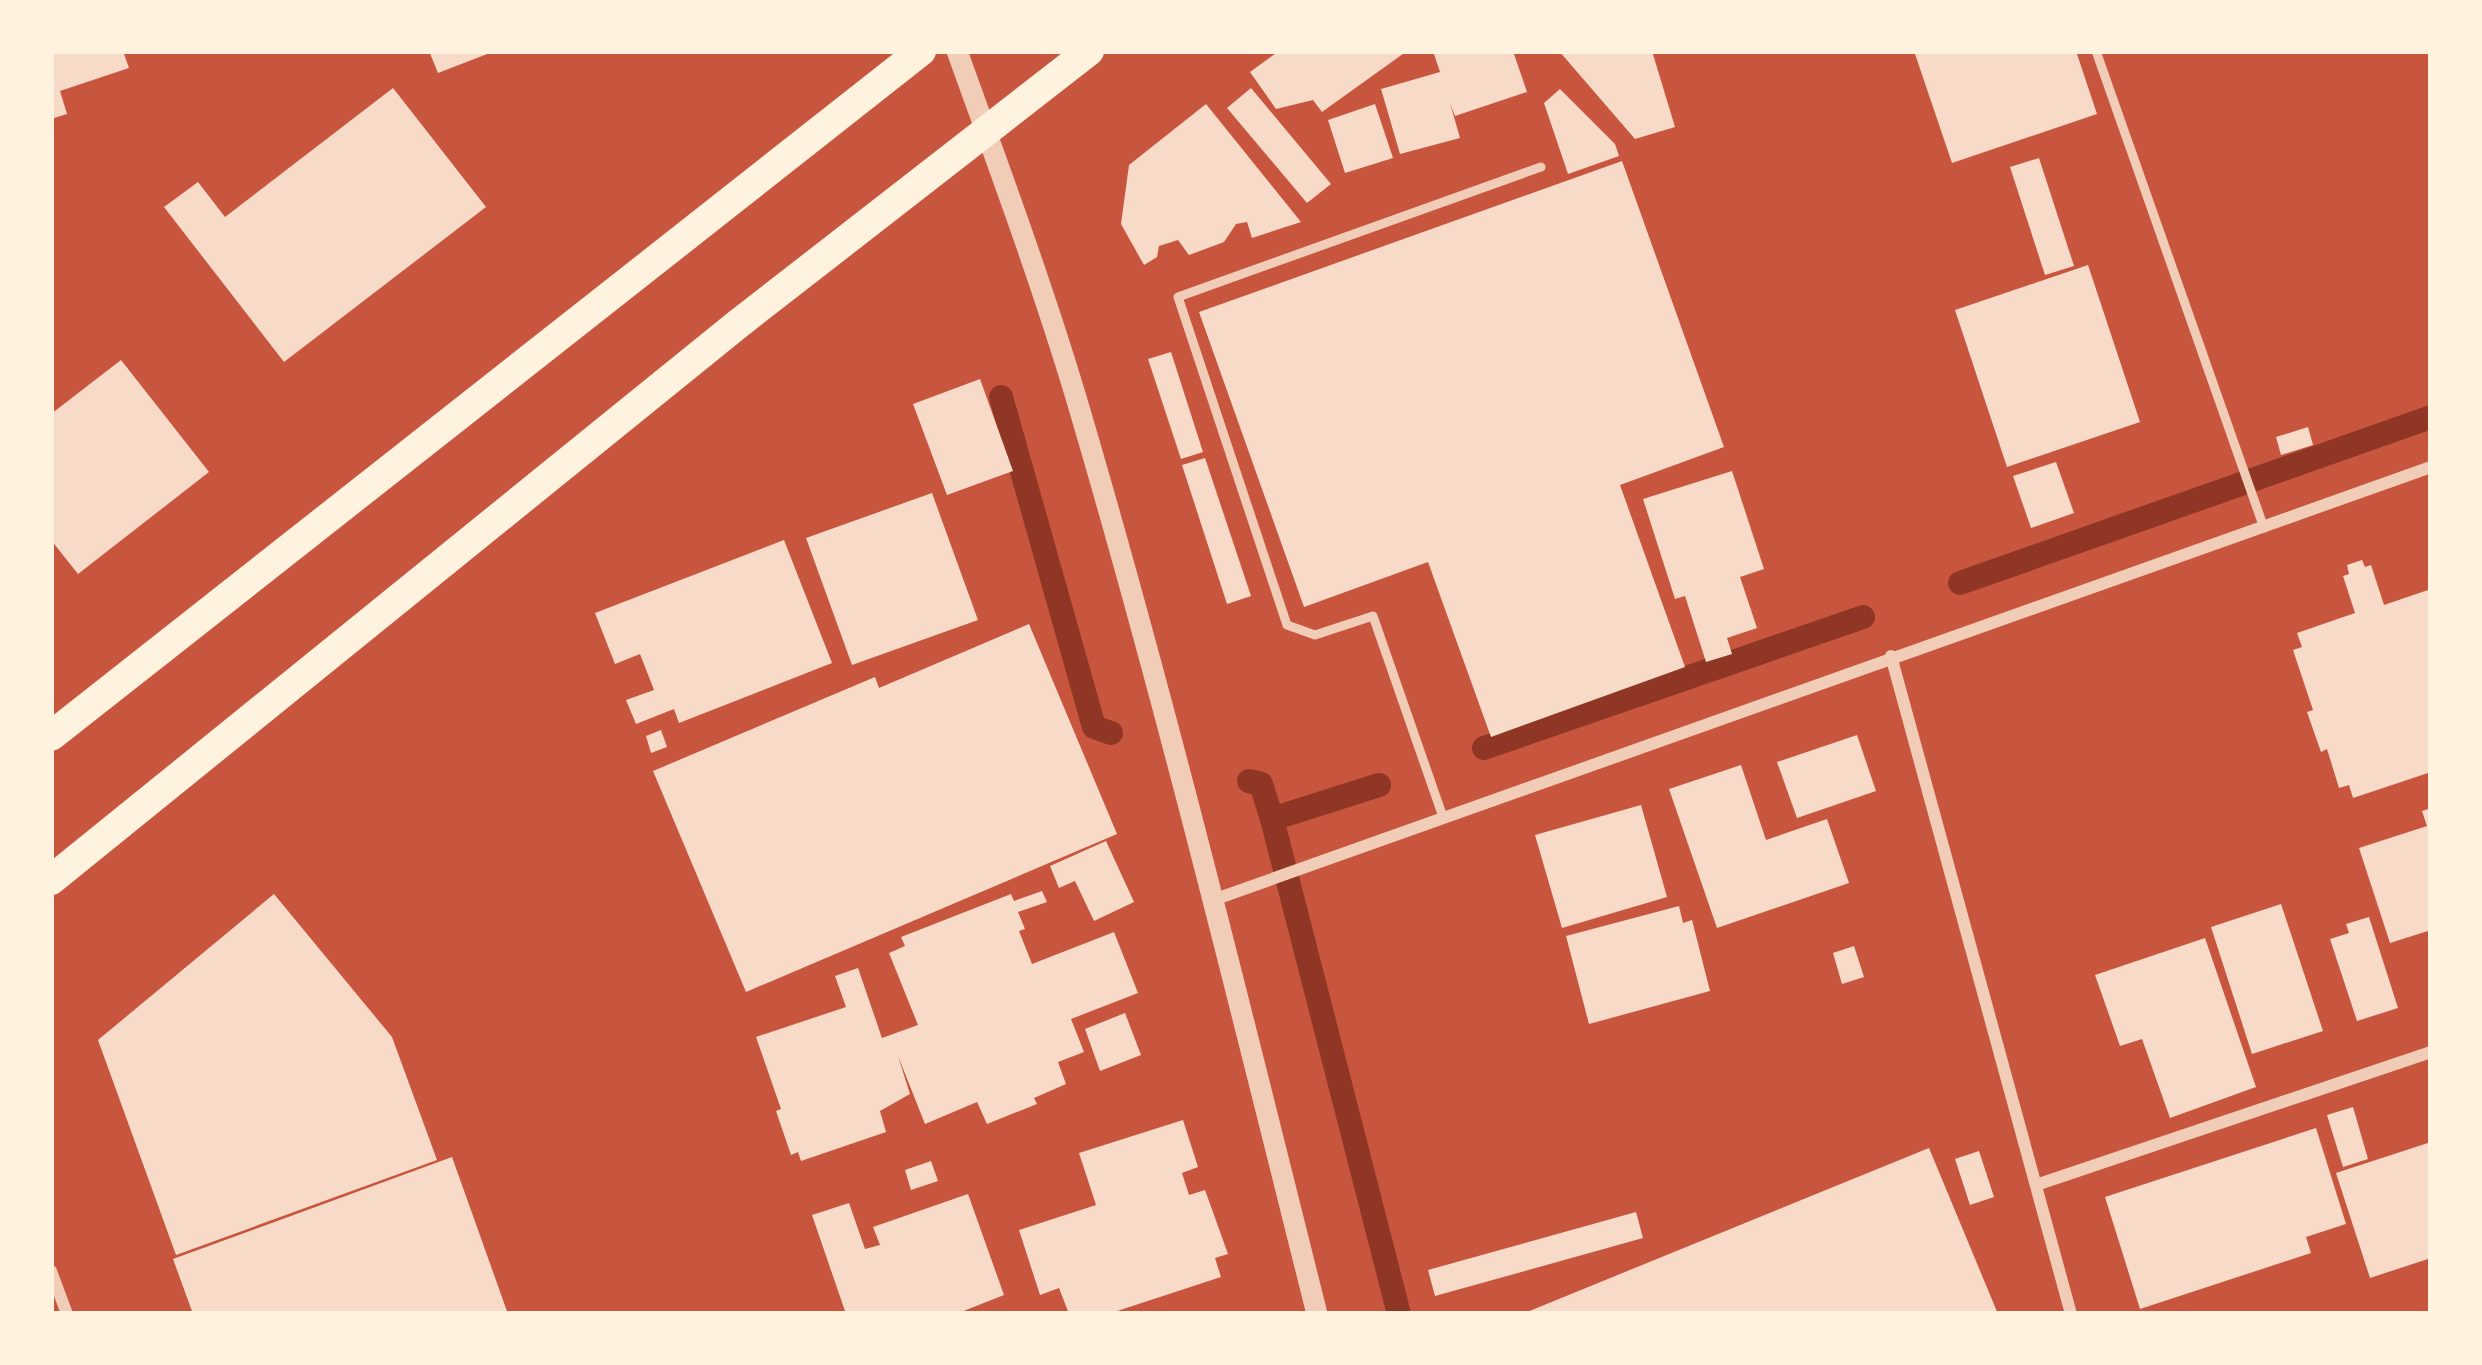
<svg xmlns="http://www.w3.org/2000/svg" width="2482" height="1365" font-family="Ubuntu,sans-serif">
<rect width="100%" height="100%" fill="#c8553d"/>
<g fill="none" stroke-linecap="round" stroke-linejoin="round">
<g stroke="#8f3625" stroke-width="24">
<path d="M1001 397 1094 727 1111 733"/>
<path d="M1960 583 2431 417"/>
<path d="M1484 748 1863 617"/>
<path d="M1249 781 1261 784 1272 819 1399 1314"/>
<path d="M1272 819 1379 785"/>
</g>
</g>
<g fill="#f7dbc8">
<path d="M51 51H123L129 68 60 91 67 114 51 119Z"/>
<path d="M429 51H495L438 73Z"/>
<path d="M1279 51H1407L1322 112 1313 100 1276 109 1250 72Z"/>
<path d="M1433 51H1513L1527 92 1455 116 1450 103 1460 138 1400 154 1381 89 1440 72Z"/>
<path d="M1559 51H1652L1675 127 1635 139Z"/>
<path d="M1914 51H2076L2097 114 1952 163Z"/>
<path d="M393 88 486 207 284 362 164 207 198 182 225 217Z"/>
<path d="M1251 88 1331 184 1307 203 1227 108Z"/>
<path d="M1560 89 1615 144 1619 156 1568 174 1544 103Z"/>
<path d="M1206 104 1301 222 1252 238 1247 222 1236 224 1224 242 1189 255 1178 240 1159 246 1157 257 1144 265 1121 224 1129 165Z"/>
<path d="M1375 104 1393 158 1345 173 1328 120Z"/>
<path d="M2039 158 2074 266 2045 275 2010 167Z"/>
<path d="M1622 161 1724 447 1620 485 1685 667 1491 737 1428 562 1304 607 1199 312Z"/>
<path d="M2088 265 2140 422 2007 467 1955 310Z"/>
<path d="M1171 352 1203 452 1181 459 1148 359Z"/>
<path d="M121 360 209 472 78 574 51 540V414Z"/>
<path d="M980 379 1013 471 947 495 913 404Z"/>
<path d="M2308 427 2313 445 2281 455 2276 437Z"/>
<path d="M1205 458 1251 596 1227 604 1182 465Z"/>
<path d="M2056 462 2074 513 2031 528 2013 476Z"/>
<path d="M1732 471 1764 569 1740 577 1757 628 1727 638 1732 654 1706 662 1685 596 1675 599 1643 499Z"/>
<path d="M932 493 978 620 852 665 806 538Z"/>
<path d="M784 540 832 663 679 723 674 709 636 724 626 700 654 690 640 654 615 664 595 613Z"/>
<path d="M2362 560 2365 567 2371 565 2384 605 2431 589V772L2353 798 2349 785 2339 788 2327 749 2321 752 2307 712 2313 710 2293 650 2302 647 2297 633 2355 613 2343 576 2349 574 2347 565Z"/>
<path d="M1029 624 1117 834 746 992 653 771 875 677 879 688Z"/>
<path d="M661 730 667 747 651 753 646 736Z"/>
<path d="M1857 735 1876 791 1797 818 1777 762Z"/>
<path d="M1741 765 1766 840 1827 819 1849 883 1717 928 1669 789Z"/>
<path d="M1641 805 1667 897 1562 928 1535 835Z"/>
<path d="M2431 808V930L2390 943 2359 848 2427 826 2422 811Z"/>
<path d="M1106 841 1134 902 1094 921 1075 881 1059 888 1050 866Z"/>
<path d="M1042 891 1047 902 1018 912 1025 929 1019 931 1032 964 1114 932 1138 993 1071 1019 1084 1052 1058 1062 1066 1084 1034 1098 1037 1104 987 1124 977 1102 925 1124 898 1056 910 1094 880 1111 886 1132 801 1161 798 1152 791 1155 776 1111 781 1109 756 1037 846 1007 835 976 858 968 882 1038 918 1025 889 953 905 946 901 937 1011 894 1014 901Z"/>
<path d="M274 894 392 1037 437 1160 176 1255 98 1040Z"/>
<path d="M2281 904 2323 1031 2252 1054 2211 927Z"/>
<path d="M1679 906 1683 923 1692 920 1710 991 1589 1024 1566 936Z"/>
<path d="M2369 917 2398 1008 2357 1021 2330 939 2349 933 2346 924Z"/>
<path d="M2205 938 2256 1087 2170 1118 2142 1039 2120 1046 2095 975Z"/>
<path d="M1854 946 1864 977 1842 984 1833 953Z"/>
<path d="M1125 1013 1141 1055 1100 1071 1085 1029Z"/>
<path d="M2353 1107 2368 1159 2343 1167 2327 1115Z"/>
<path d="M1183 1120 1198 1167 1182 1173 1189 1195 1205 1190 1228 1254 1215 1258 1221 1277 1108 1314H1069L1059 1288 1040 1295 1019 1230 1096 1205 1079 1153Z"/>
<path d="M2316 1128 2346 1224 2306 1237 2311 1253 2140 1309 2105 1197Z"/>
<path d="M2431 1142V1258L2370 1278 2336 1173Z"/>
<path d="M1929 1148 1998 1314H1522Z"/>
<path d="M1979 1151 1994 1197 1970 1205 1955 1159Z"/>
<path d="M452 1157 508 1314H193L173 1259Z"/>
<path d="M931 1161 938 1181 911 1190 905 1170Z"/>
<path d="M968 1194 1004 1295 956 1314H846L812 1215 849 1203 865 1249 880 1245 873 1227Z"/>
<path d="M1636 1212 1643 1238 1435 1296 1428 1270Z"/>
</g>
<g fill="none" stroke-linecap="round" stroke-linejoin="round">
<g stroke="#f1ccb7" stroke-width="9">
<path d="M2096 51 2264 528"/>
<path d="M1443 817 1373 616 1315 635 1287 625 1178 297 1541 167"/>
</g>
<g stroke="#f1ccb7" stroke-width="12">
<path d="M1891 656 2071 1314"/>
<path d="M1213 900 2431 467"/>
<path d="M2036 1185 2431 1052"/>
<path d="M51 1271 67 1314"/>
</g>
<path stroke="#f1ccb7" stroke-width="21" d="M957 51C998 165 1040 278 1075 394 1165 698 1240 1007 1317 1314"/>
<g stroke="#fff3e0" stroke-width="30">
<path d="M51 736 921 51"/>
<path d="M51 880 738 324 1089 51"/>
</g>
</g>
<rect width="2482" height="1365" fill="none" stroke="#fff3e0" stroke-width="108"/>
</svg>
